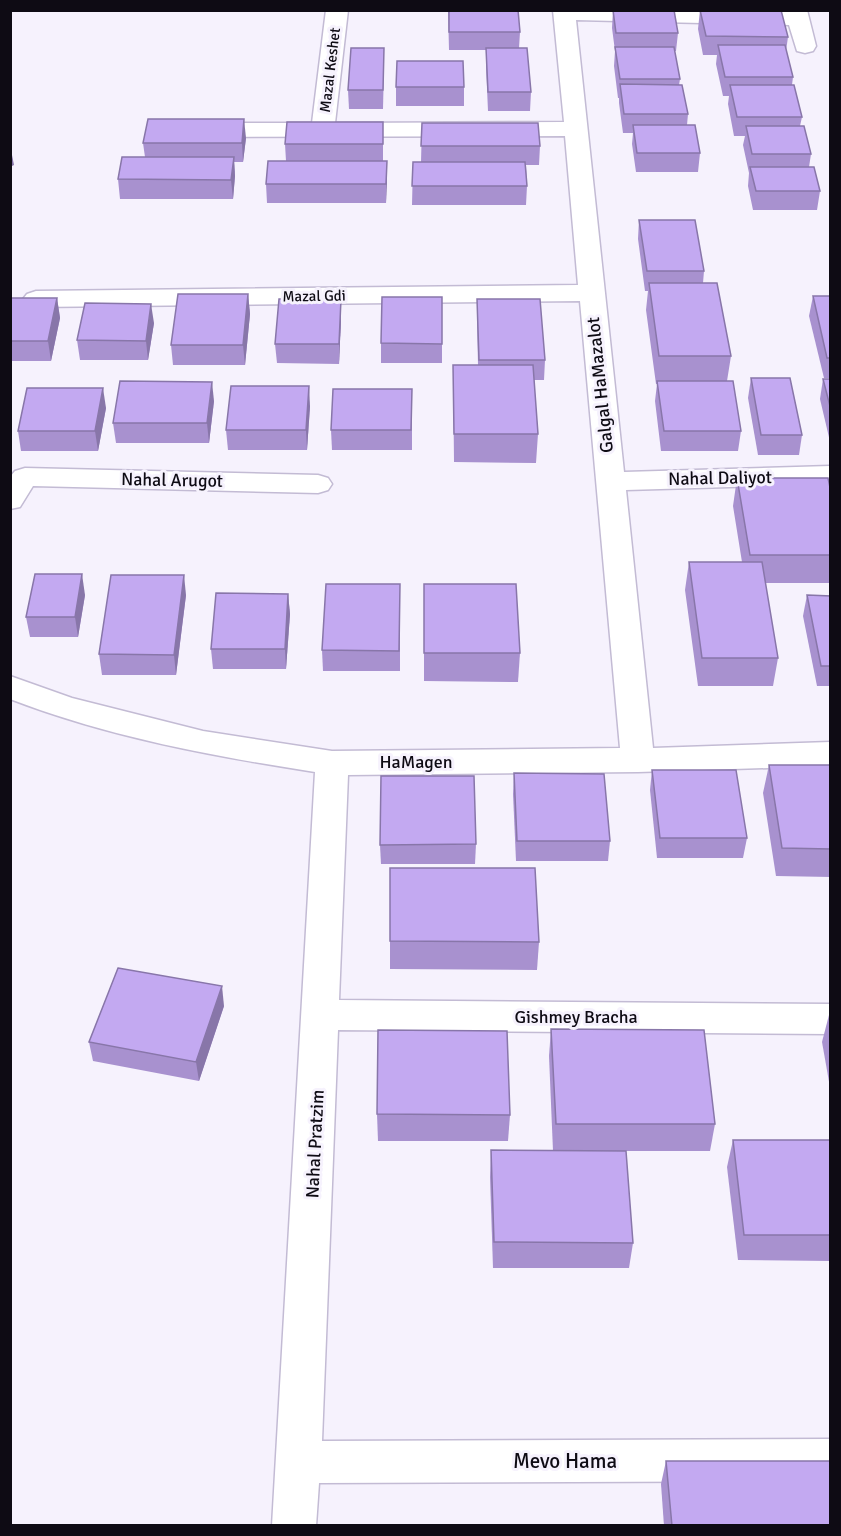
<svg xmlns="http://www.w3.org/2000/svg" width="841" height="1536" font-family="Signika,sans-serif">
<rect width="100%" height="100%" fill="#f6f2fd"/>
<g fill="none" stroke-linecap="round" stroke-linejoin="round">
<g stroke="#c3bbd4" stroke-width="3">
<g id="minor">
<path d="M326 10H348L335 123 564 122 553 10H807L816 46 813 51 805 53 797 51 789 25 576 20 624 472 830 466V484L626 490 653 748 830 742V766L638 772 348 775 339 1000 830 1004V1034L338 1030 322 1441 830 1439V1481L319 1483 316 1526H272L315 772C212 756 109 737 10 699V676L72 698 203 731 332 751 620 748 580 301 36 307 27 304 23 299 27 294 36 291 578 285 565 136 202 137 194 135 190 130 194 125 202 123H312Z"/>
<path d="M25 468 318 475 328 478 332 484 328 490 318 493 33 486 20 507 10 509V477L15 471Z"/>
</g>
</g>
<use href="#minor" fill="#fff" fill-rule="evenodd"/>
</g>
<g fill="#a891cf">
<path d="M448 10 520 32 519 48 531 92 530 111H488L486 66V50H449Z"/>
<path d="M613 10 678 33 676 51H674L680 79 679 85 688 114 687 125 700 153 698 172H636L632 144 633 133H623L619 103V98H618L614 66 615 51 612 28Z"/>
<path d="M700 10 788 37 786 51 793 77 792 85 802 117 800 126 811 154 809 167 820 191 817 210H753L748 186 749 173 743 145 745 136H734L728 104 729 96H723L716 64 717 55H703L698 29Z"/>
<path d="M384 66 383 109H349L348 90Z"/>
<rect x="396" y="87" width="68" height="19"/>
<path d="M383 122V161H387L386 203H267L266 184 286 161 285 144Z"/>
<path d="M422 123 540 146 539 165H526L527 186 526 205H412L413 162H421Z"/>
<path d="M246 138 243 162H234L235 176 233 199H120L118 179 145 157 143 143Z"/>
<path d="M639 220 704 271 703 283 731 356 727 381 741 431 738 451H661L655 401 657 384H656L646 310 648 291H645L638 239Z"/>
<path d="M248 294 250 314 245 365H173L171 345Z"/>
<path d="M813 296H831V378H824L809 316Z"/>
<path d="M10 298H57L60 318 51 361H10Z"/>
<path d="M477 299 545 360 544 380H534L538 434 536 463 454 462 453 365H478L477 319Z"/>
<path d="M341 319 339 364 277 363 275 344Z"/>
<path d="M154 323 148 360H80L77 340Z"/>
<path d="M381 343 442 344V363H381Z"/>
<path d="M751 378 802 435 799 455H758L748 398Z"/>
<path d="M823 379H831V446L820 399Z"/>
<path d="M412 389V450H332L331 430Z"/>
<path d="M214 401 209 443H116L113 423Z"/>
<path d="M310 406 307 450H228L226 430Z"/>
<path d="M106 408 98 451H21L18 431Z"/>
<path d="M737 478 831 492V583H765L778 658 773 686H698L685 590 689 562H742L733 506Z"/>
<path d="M424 584 520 653 518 682 424 681Z"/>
<path d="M288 594 290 614 286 669H213L211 649Z"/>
<path d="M85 595 78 637H30L26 617Z"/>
<path d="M186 595 176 675H102L99 654Z"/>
<path d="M807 595 831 596V686H817L803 616Z"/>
<path d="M400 604V671H323L322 650Z"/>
<path d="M769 765H831V877L776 876 763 793Z"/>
<path d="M652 770 747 838 743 858H657L650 790Z"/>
<path d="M514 773 610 841 608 861H516L513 794Z"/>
<path d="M476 844 475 864H381L380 845Z"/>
<path d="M390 941 539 942 537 970 390 969Z"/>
<path d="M224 1006 199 1081 93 1061 89 1042Z"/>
<path d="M829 1015H831V1093L822 1042Z"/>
<path d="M551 1029 715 1124 710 1151H553L549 1056Z"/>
<path d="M377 1114 510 1115 508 1141H378Z"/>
<path d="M733 1140H831V1261L738 1260 727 1167Z"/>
<path d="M491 1150 633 1243 629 1268H493L490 1177Z"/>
<path d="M666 1461 831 1526H664L661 1484Z"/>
</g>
<g fill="#8876a9">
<path d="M244 119 246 138 243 162 242 143Z"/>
<path d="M10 145 14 165 10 167Z"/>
<path d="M234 157 235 176 233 199 231 180Z"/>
<path d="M387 161V181L386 203V184Z"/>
<path d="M248 294 250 314 245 365 243 345Z"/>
<path d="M57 298 60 318 51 361 48 341Z"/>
<path d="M341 299V319L339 364V344Z"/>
<path d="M151 304 154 323 148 360 146 341Z"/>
<path d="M212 382 214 401 209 443 207 423Z"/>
<path d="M309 386 310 406 307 450 306 430Z"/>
<path d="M103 388 106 408 98 451 95 431Z"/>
<path d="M82 574 85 595 78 637 75 617Z"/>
<path d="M184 575 186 595 176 675 174 655Z"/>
<path d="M288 594 290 614 286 669 285 649Z"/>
<path d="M222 986 224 1006 199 1081 196 1062Z"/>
</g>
<g fill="#c3a9f1" stroke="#8876a9" stroke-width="1.5">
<path d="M449 10H518L520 32H449Z"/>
<path d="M613 10H674L678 33H616Z"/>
<path d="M700 10H781L788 37 706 36Z"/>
<path d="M718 45H785L793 77H725Z"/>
<path d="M615 47H674L680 79H620Z"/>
<path d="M351 48H384L383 90H348Z"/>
<path d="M486 48H527L531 92H488Z"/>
<path d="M397 61H463L464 87H396Z"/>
<path d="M620 84 682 85 688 114H624Z"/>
<path d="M730 85H794L802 117H737Z"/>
<path d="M148 119H244L242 143H143Z"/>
<path d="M287 122H383V144H285Z"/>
<path d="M422 123H538L540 146H421Z"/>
<path d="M633 125H695L700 153H637Z"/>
<path d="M746 126H804L811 154H752Z"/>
<path d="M122 157H234L231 180 118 179Z"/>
<path d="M268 161H387L386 184H266Z"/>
<path d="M413 162H525L527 186H412Z"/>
<path d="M750 167H814L820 191H756Z"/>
<path d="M639 220H695L704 271H647Z"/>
<path d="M649 283H717L731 356H659Z"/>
<path d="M178 294H248L243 345H171Z"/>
<path d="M813 296H831V358H827Z"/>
<path d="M382 297H442V344L381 343Z"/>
<path d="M10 298H57L48 341H10Z"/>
<path d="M279 299H341L339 344H275Z"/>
<path d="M477 299H540L545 360H479Z"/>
<path d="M85 303 151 304 146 341 77 340Z"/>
<path d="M453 365H533L538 434H454Z"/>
<path d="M751 378H790L802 435H761Z"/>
<path d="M823 379H831V410Z"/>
<path d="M120 381 212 382 207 423H113Z"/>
<path d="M657 381H733L741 431H664Z"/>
<path d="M231 386H309L306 430H226Z"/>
<path d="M27 388H103L95 431H18Z"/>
<path d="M333 389H412L411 430H331Z"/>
<path d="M737 478H828L831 492V555H750Z"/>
<path d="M689 562H762L778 658H702Z"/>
<path d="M35 574H82L75 617H26Z"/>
<path d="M111 575H184L174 655 99 654Z"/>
<path d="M326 584H400L399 651 322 650Z"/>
<path d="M424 584H516L520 653H424Z"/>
<path d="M216 593 288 594 285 649H211Z"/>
<path d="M807 595 831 596V666H821Z"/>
<path d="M769 765H831V849L782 848Z"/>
<path d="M652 770H736L747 838H660Z"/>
<path d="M514 773 604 774 610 841H517Z"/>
<path d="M381 776H474L476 844 380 845Z"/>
<path d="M390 868H535L539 942 390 941Z"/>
<path d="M118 968 222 986 196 1062 89 1042Z"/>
<path d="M551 1029 704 1030 715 1124H556Z"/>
<path d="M378 1030 507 1031 510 1115 377 1114Z"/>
<path d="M733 1140H831V1235H744Z"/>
<path d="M491 1150 626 1151 633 1243 494 1242Z"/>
<path d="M666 1461H831V1526H672Z"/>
</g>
<g text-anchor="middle" stroke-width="6" stroke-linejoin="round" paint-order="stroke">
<g font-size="15" fill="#0e0b14" stroke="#f6f2fd">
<text transform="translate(330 70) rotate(-83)" y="5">Mazal Keshet</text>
<text transform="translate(314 296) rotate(-1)" y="5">Mazal Gdi</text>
</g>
<g font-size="18" fill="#0e0b14" stroke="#f6f2fd">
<text transform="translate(600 385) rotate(-96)" y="6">Galgal HaMazalot</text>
<text transform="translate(720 478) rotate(-1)" y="6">Nahal Daliyot</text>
<text transform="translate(172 480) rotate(1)" y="6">Nahal Arugot</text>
<text x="416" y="768">HaMagen</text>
<text x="576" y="1023">Gishmey Bracha</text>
<text transform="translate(315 1144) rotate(-87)" y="6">Nahal Pratzim</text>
</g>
<g font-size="21" fill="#0e0b14" stroke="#f6f2fd">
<text x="565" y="1468">Mevo Hama</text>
</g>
</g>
<rect width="841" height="1536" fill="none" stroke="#0e0b14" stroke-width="24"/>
</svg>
